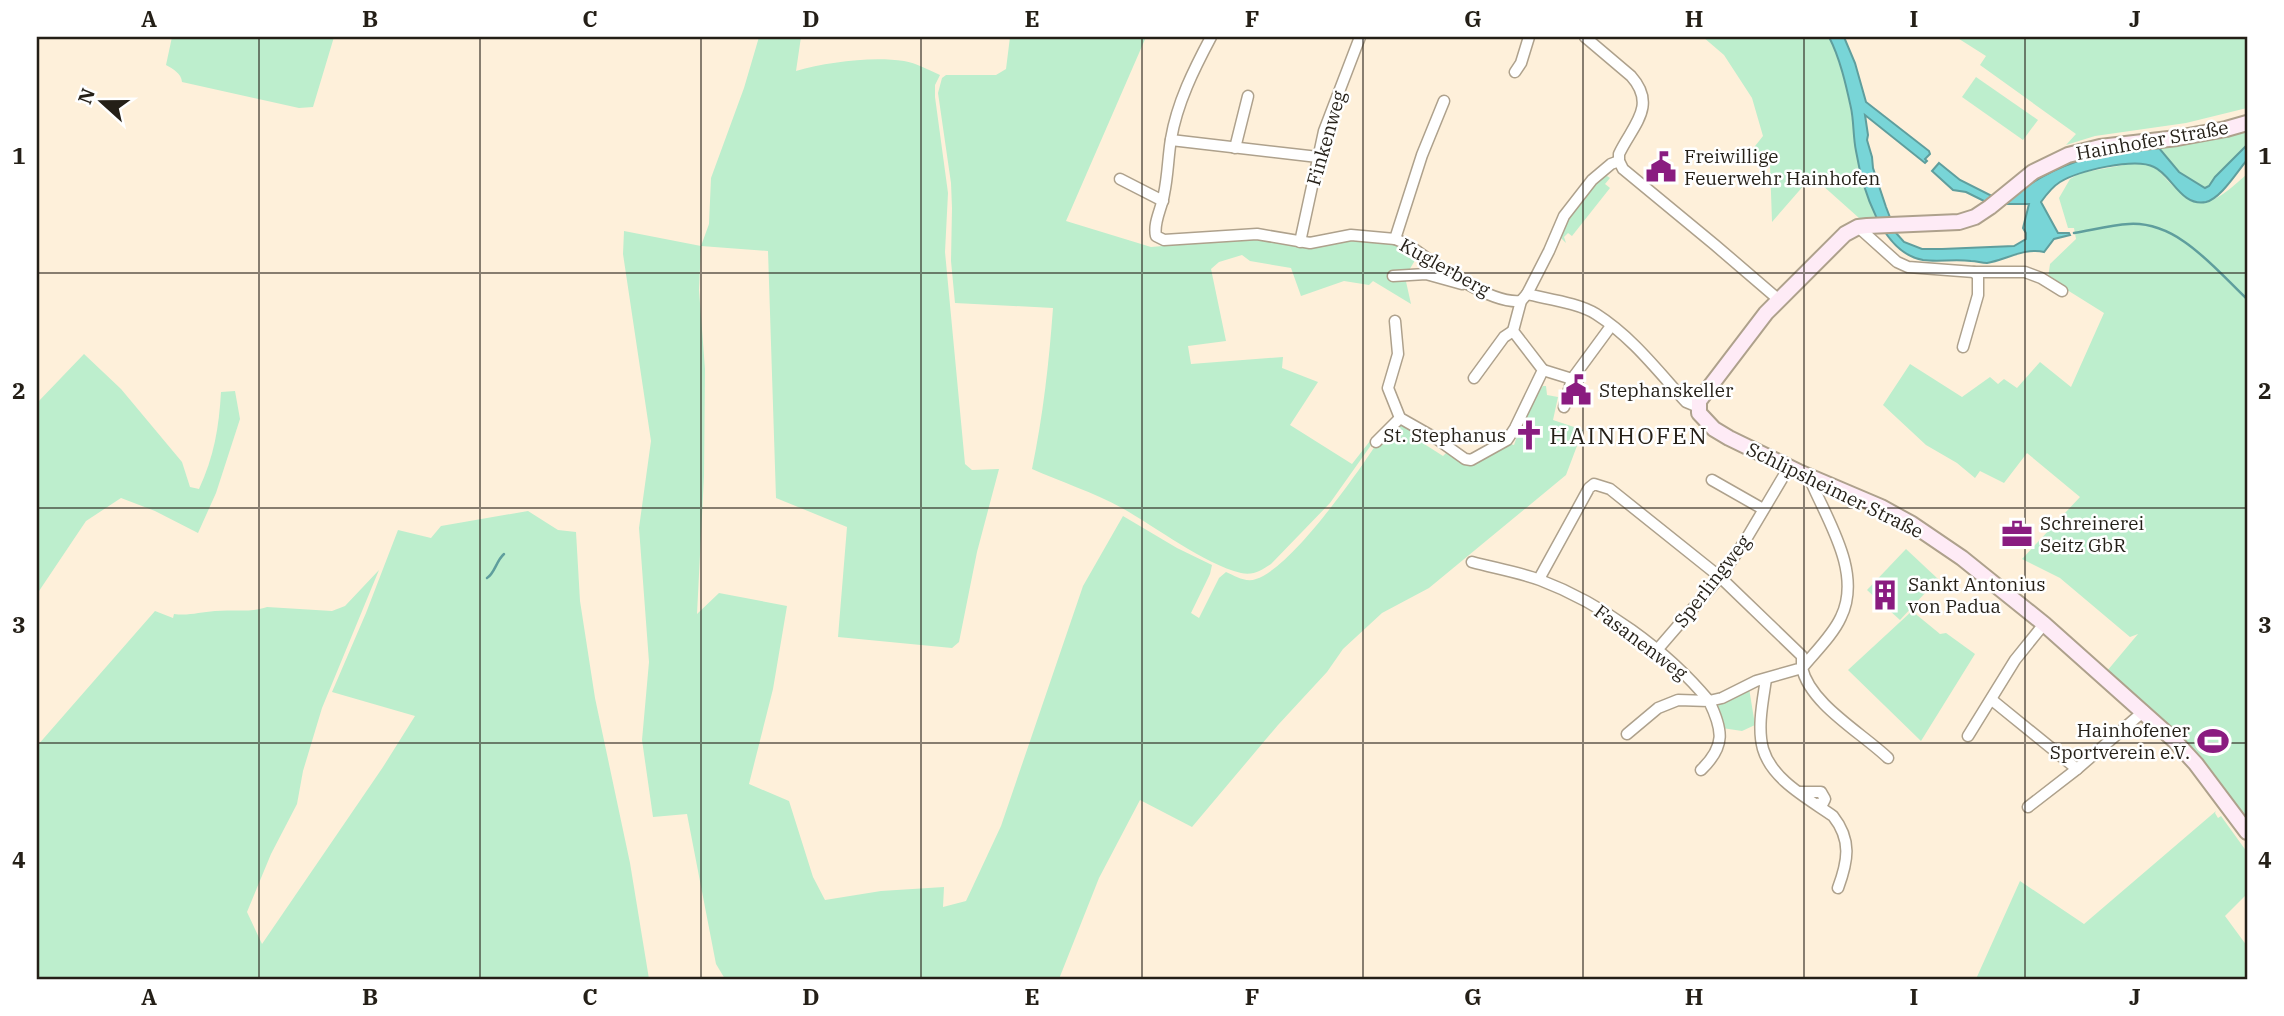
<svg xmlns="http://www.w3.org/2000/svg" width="2284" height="1016" font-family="'IBM Plex Serif',serif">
<rect width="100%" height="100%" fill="#fef0da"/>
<g fill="#bdeecd">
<path d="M172 37H334L313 107 299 108 182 82C181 73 173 69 166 65Z"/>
<path d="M759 37H801L796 71C827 62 872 56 904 61 916 63 929 70 940 75L935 85V97L948 193 945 252 965 464 972 470 999 469 977 552 959 642 952 648 838 637 847 527 776 498 768 251 701 246 699 290 705 369 704 476 697 614 719 593 787 606 773 689 749 784 789 801 813 877 825 900 881 891 944 887 943 907 966 901 1001 826 1083 586 1123 516 1177 548 1212 565 1210 574 1191 613 1199 618 1219 578 1226 572C1235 576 1246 583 1256 579 1288 569 1345 490 1365 461 1373 450 1384 430 1397 425 1405 423 1415 431 1422 434L1418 440 1443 456 1448 451 1467 466 1507 443 1514 445 1526 410 1543 386H1546L1547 395 1558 397 1553 420 1583 430 1566 475 1429 588 1382 613 1343 649 1327 672 1278 725 1192 827 1140 800 1099 878 1059 979H725L716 964 687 814 653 817 642 740 649 662 639 528 651 441 623 254 624 231 701 246 709 224 711 178 744 88Z"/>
<path d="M1010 37H1146L1066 221 1151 247 1257 238 1303 246 1353 241 1398 245 1417 257 1405 277 1411 304 1373 281 1369 285 1344 281 1301 296 1291 268 1250 261 1242 255 1219 262 1211 269 1226 341 1188 346 1191 364 1283 357 1282 368 1318 382 1290 425 1352 464 1370 441H1374L1330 503 1271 564C1262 570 1253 576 1241 573 1204 564 1156 527 1122 508 1093 492 1061 482 1032 469 1043 416 1049 363 1053 308L955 303 951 261 952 208 951 183 938 93 942 78 946 75H996L1006 69Z"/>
<path d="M1703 37H1829C1858 94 1849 161 1878 218H1859L1812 176 1772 222 1770 164 1748 155 1763 136 1752 98 1724 55Z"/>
<path d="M1956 37H2247V108L2186 123 2095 136 2066 145 2076 134 1980 65 1986 56Z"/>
<path d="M1976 77 2038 120 2023 140 1962 97Z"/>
<path d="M2247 126V145L2215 177 2209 187 2205 188 2179 172 2158 146Z"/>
<path d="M2135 163C2152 163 2158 169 2168 181 2201 215 2216 202 2247 174V824L2153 714 2154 711 2107 671 2138 634 2130 637 2060 578 2022 559 2080 497 2027 453 2004 483 1980 471 1975 478 1957 463 1926 445 1883 405 1910 364 1962 397 1990 377 1998 384 2004 379 2017 388 2040 362 2071 387 2104 313 2048 278 2050 264 2076 239 2074 228H2068L2059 198 2070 179 2080 173Z"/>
<path d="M1604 174 1610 178 1605 184 1610 188 1572 236 1568 233 1564 237 1566 243 1561 238C1559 217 1589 187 1604 174Z"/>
<path d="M84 354 121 389 182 462 190 487 199 489C214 457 219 427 221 392L235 391 240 419 216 493 198 533 155 511 121 498 86 521 37 594V403Z"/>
<path d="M528 511 558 530 576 532 580 601 595 698 630 863 649 979H37V746L155 611 173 618 174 614C189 616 200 612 215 611 232 609 250 613 267 607L332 611 345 606 379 570 322 708 303 771 297 804 271 854 247 912 262 944 383 767 415 716 332 692 366 613 398 530 431 538 441 526Z"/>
<path d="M1906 549 1938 579 1900 620 1867 590Z"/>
<path d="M1912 611 1940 634 1946 633 1975 654 1921 741 1848 670Z"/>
<path d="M1749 688 1755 725 1742 731 1722 728 1717 709 1719 704Z"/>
<path d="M2216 811 2215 813 2218 818 2221 816 2247 852V894L2225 916 2247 946V979H1976L2020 881 2084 924Z"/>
</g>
<g fill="#78d5d7" stroke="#5f9e9d" stroke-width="2">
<path d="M1829 37H1844L1855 63 1866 102 1929 151 1930 154 1925 159 1927 161 1925 163 1865 115 1868 135 1867 140 1872 157 1873 168 1886 207 1896 233 1904 242 1922 249H1942L2014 246 2026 239V233L2023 228 2029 204H2003C2052 163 2096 151 2159 148L2179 172 2205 188 2209 186 2215 177 2247 145V160C2236 173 2221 198 2206 202 2181 207 2172 175 2154 167 2135 157 2078 171 2060 182 2052 187 2046 195 2041 202L2058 233H2069L2070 235 2054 239 2044 252C2026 247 2005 260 1987 263 1981 263 1977 261 1971 261 1955 259 1938 262 1923 260 1881 253 1862 187 1856 151 1853 137 1854 122 1851 108 1846 85 1840 58 1829 37Z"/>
<path d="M1939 163 1960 180 1992 196 1986 202 1966 192 1953 190 1932 171Z"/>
</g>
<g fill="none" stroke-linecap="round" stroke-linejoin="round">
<g stroke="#5f9e9d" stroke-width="2.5">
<path d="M2074 233C2092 230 2111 225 2129 224 2178 221 2215 269 2247 299"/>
<path d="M487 578C495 573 496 561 504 554"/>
</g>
<g stroke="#aea18c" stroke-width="13">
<g id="street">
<path d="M1211 37C1194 69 1177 103 1171 139 1168 157 1168 175 1164 194 1162 208 1153 222 1156 236L1164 240 1257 234 1310 243 1351 235 1395 239 1407 244C1432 262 1490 305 1521 301"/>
<path d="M1585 37 1631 76C1658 106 1632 126 1619 154V161L1623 169 1715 245 1778 299"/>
<path d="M1515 72 1521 63 1529 37"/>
<path d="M1171 140 1318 157"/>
<path d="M1235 148 1248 96"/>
<path d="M1619 161 1611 164 1592 180 1564 216 1549 251 1527 294C1547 299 1579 303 1596 314 1632 337 1657 370 1686 402L1698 407"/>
<path d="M1120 179 1163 201"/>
<path d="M1858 227 1897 262 1908 267 1974 272H2025L2041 278 2062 291"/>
<path d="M1395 239 1422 155 1444 101"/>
<path d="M1300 242 1324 131 1360 37"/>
<path d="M1393 276 1426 274 1462 284"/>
<path d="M1395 321 1398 354 1388 388 1400 418 1437 439 1465 459 1471 460 1507 440 1515 428 1543 370 1513 331 1521 301 1527 294"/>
<path d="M1963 347 1978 295V276L1974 272"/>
<path d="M1543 370 1572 379"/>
<path d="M1474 378 1504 337 1513 331"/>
<path d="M1564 407 1572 379 1611 326"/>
<path d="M1376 442 1400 418"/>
<path d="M1812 478V484C1829 523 1862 574 1841 617 1833 635 1815 652 1802 668 1810 704 1862 733 1888 758"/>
<path d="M1712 480 1763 509"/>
<path d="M1472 562C1494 568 1518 572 1540 580 1601 603 1667 650 1709 701L1722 698 1756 681 1802 668V656L1720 577 1610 489 1594 484 1589 488 1539 579"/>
<path d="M1657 650 1720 577 1745 541 1789 467"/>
<path d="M1766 679C1763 700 1757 727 1763 749 1772 780 1809 799 1833 816 1852 840 1848 861 1838 888"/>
<path d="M1992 700 2077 769"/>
<path d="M1627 734 1658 708 1678 700 1709 701C1723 730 1726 746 1701 770"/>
<path d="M1968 736 2015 660 2044 624"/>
<path d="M1800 792H1821L1825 799 1823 803 1817 804"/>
<path d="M2028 807 2077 769 2144 711"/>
</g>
</g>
<g stroke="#aea18c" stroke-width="18">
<path id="secondary" d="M2247 123 2226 129 2177 138 2100 147 2068 155 2033 172 1990 207 1975 217 1959 222 1867 226 1858 227 1845 234 1766 313 1699 401V413L1714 429 1729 438 1801 473 1881 507 1912 524 1962 558 2044 624 2174 740 2196 764 2247 832"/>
</g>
<use href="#street" stroke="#fff" stroke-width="10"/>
<use href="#secondary" stroke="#feebf6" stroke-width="14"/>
</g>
<path fill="none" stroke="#241f17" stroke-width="2" stroke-opacity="0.55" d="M259 37V979M480 37V979M701 37V979M921 37V979M1142 37V979M1363 37V979M1583 37V979M1804 37V979M2025 37V979M37 273H2247M37 508H2247M37 743H2247"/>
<defs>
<g id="civic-bare" transform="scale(2.415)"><path d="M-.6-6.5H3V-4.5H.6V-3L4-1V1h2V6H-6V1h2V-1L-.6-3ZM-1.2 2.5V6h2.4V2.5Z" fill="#8a1c80" stroke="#fff" stroke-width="2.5" paint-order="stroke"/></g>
<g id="church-bare" transform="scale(2.415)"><path d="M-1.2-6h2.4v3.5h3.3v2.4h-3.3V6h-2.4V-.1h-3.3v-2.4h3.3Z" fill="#8a1c80" stroke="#fff" stroke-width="2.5" paint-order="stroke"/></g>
<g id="office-bare" transform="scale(2.415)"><path d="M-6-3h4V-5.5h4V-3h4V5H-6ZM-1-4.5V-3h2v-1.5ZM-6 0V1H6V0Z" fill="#8a1c80" stroke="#fff" stroke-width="2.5" paint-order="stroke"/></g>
<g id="building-bare" transform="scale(2.415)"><path d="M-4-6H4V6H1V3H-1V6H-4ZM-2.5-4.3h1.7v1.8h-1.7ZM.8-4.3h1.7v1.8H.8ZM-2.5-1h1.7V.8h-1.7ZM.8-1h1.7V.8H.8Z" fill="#8a1c80" stroke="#fff" stroke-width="2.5" paint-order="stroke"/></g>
<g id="stadium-bare" transform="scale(2.415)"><path d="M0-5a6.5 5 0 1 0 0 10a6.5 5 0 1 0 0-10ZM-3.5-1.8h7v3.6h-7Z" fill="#8a1c80" stroke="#fff" stroke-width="2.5" paint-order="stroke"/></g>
</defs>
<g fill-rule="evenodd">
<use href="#civic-bare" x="1661" y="167"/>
<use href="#civic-bare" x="1576" y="390"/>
<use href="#church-bare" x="1529" y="435"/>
<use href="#office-bare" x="2017" y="534"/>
<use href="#building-bare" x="1885" y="595"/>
<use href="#stadium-bare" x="2213" y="741"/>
</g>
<g text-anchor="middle" stroke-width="5" stroke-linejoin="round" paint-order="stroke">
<g font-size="19" fill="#241f17" stroke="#fff">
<text transform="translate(1326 138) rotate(-74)" y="7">Finkenweg</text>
<text transform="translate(2152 140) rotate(-10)" y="7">Hainhofer Straße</text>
<text transform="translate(1445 267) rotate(29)" y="7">Kuglerberg</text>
<text transform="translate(1835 490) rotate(26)" y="7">Schlipsheimer Straße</text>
<text transform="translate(1712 581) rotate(-52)" y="7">Sperlingweg</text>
<text transform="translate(1641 642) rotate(37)" y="7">Fasanenweg</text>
</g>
<g font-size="19" fill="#241f17" stroke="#fff" text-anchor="start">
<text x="1684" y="163">Freiwillige<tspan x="1684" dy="22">Feuerwehr Hainhofen</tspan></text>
<text x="1599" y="397">Stephanskeller</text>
<text x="1506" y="442" text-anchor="end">St. Stephanus</text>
<text x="2040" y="530">Schreinerei<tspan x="2040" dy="22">Seitz GbR</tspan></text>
<text x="1908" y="591">Sankt Antonius<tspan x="1908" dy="22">von Padua</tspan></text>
<text x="2190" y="737" text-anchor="end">Hainhofener<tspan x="2190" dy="22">Sportverein e.V.</tspan></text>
</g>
<g font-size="23" letter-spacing="2" fill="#241f17" stroke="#fff">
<text x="1629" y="444">HAINHOFEN</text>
</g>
</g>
<rect width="2284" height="1016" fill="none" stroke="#ffffff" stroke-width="77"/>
<g transform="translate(102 102) rotate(291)" stroke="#ffffff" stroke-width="5" paint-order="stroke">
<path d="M0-5L12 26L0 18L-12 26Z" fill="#241f17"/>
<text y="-10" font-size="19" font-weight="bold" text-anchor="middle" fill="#241f17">N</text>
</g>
<rect x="38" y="38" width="2208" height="940" fill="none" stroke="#241f17" stroke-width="2.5"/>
<g font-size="23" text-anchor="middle" font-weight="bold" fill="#241f17">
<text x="149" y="27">A</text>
<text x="370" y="27">B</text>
<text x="590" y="27">C</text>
<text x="811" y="27">D</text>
<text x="1032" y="27">E</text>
<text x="1252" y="27">F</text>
<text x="1473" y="27">G</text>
<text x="1694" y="27">H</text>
<text x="1914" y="27">I</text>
<text x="2135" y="27">J</text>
<text x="19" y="164">1</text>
<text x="2265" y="164">1</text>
<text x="19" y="399">2</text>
<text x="2265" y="399">2</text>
<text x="19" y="633">3</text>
<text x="2265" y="633">3</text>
<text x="19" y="868">4</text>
<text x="2265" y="868">4</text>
<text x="149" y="1005">A</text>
<text x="370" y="1005">B</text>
<text x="590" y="1005">C</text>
<text x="811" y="1005">D</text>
<text x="1032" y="1005">E</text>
<text x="1252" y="1005">F</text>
<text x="1473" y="1005">G</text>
<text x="1694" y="1005">H</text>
<text x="1914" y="1005">I</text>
<text x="2135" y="1005">J</text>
</g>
</svg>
